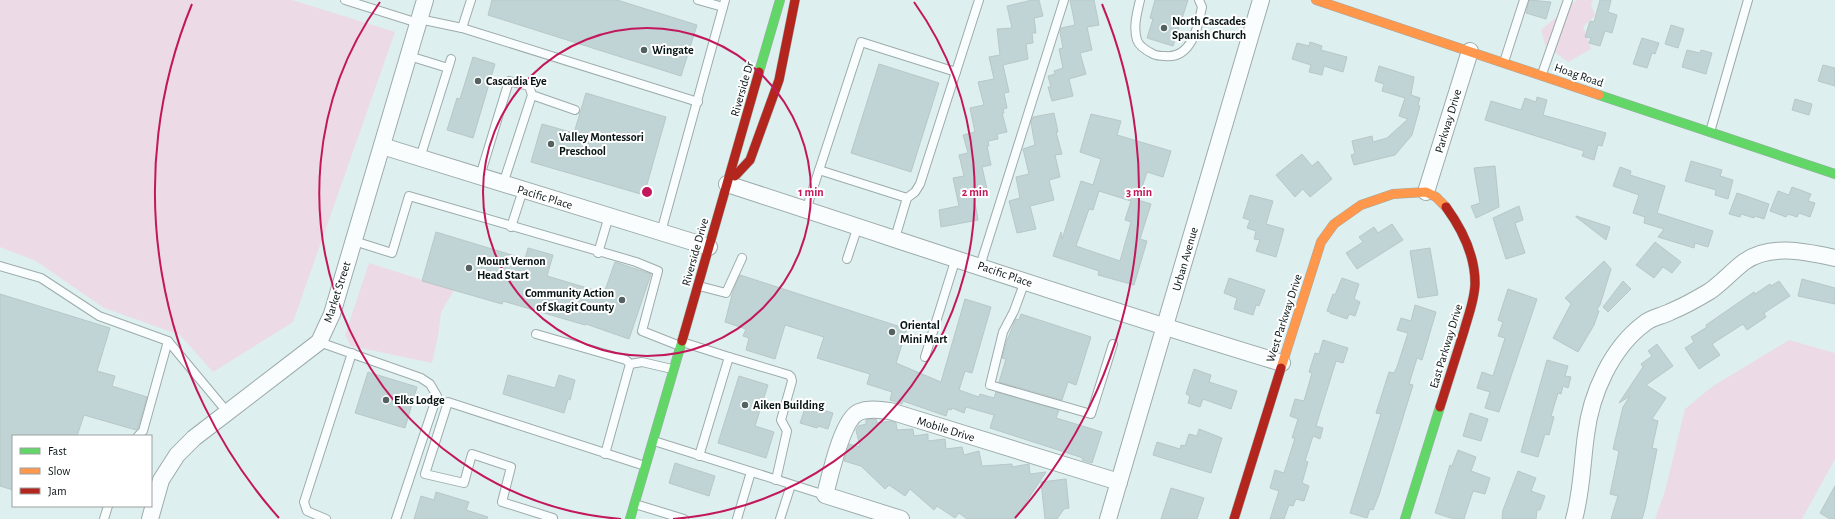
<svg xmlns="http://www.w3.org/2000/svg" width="1835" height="519" font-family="'Alegreya Sans',sans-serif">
<rect width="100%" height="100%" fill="#ddefef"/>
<g fill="#ecdbe6">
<path d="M0 0H292L395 32 293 322 213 372 180 335 104 308 36 261 0 247Z"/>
<path d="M1577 0H1593L1591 5 1595 16 1583 26 1591 49 1568 62 1545 45 1541 30Z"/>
<path d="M369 263 454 290 441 312 438 336 432 363 351 346 345 335Z"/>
<path d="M1789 340 1835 353V459L1802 519H1655L1665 491 1685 409 1713 386Z"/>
</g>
<g fill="#c0d4d5" stroke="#b9c7c7" fill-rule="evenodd">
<path d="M492 0H617L697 25 681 76 488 15Z"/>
<path d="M1032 0H1039L1043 16 1034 18 1036 33H1032L1033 43 1026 44 1028 59 1003 65 1009 92 1004 93 1007 108 1003 109 1004 113H1002L1007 132 997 134 998 139 988 141 989 146H987L991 165 982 167 987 189 981 190 982 196 974 197 978 220 941 227 939 210 959 206 953 178 964 176 959 155 968 153 963 135 975 132 970 108 984 105 978 82 994 79 989 57 1000 55 997 29 1012 28 1007 6Z"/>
<path d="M1070 0H1094L1099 25 1087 27 1092 50 1080 53 1086 74 1069 79 1073 96 1052 101 1048 87H1051L1048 76 1055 74 1054 71 1063 68 1059 49 1063 48 1060 32 1061 28 1075 25Z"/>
<path d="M1155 0H1188L1173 46 1147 38 1153 19 1150 18Z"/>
<path d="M1529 0 1551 2 1546 19 1526 13Z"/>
<path d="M1600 0H1611L1608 12 1617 15 1612 33 1605 31 1600 46 1589 43 1591 38 1585 37 1590 21 1594 22Z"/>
<path d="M1671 25 1684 29 1678 48 1665 44Z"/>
<path d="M1642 38 1659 43 1655 54 1652 53 1647 68 1633 64Z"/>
<path d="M1310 42 1322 46 1321 50 1347 57 1343 72 1324 66 1322 75 1309 72 1311 65 1292 59 1297 43 1309 46Z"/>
<path d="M1687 50 1700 53 1701 50 1712 53 1706 74 1682 67Z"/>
<path d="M473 57 495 64 473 138 447 130 457 98 460 99Z"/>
<path d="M879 64 939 83 911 172 851 153Z"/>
<path d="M1823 65 1835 68V86L1818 81Z"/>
<path d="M1379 66 1414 77 1411 95 1420 98 1418 105 1420 106 1412 135 1395 155 1354 165 1351 155 1355 154 1352 141 1372 136 1373 142 1387 138 1408 119 1399 116 1405 98 1382 91 1384 84 1375 81Z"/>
<path d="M586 93 666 117 644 195 531 162 542 124 574 133Z"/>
<path d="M1537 97 1547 100 1543 115 1606 133 1602 146 1598 145 1594 160 1582 156 1584 151 1485 120 1491 101 1521 110 1525 98 1536 102Z"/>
<path d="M1795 99 1812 104 1809 115 1792 110Z"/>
<path d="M1054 113 1058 132H1056L1062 154 1055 155 1060 177 1049 180 1054 200 1030 206 1036 229 1017 233 1009 201 1020 198 1016 177 1029 174 1023 149 1035 145 1031 123 1033 117Z"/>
<path d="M1091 114 1121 121 1117 135 1171 151 1163 177 1147 172 1138 200 1151 204 1140 239 1147 241 1134 285 1098 275 1099 271 1053 256 1061 232 1062 239 1081 181 1093 185 1101 159 1080 152ZM1099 191 1131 201 1125 220 1131 222 1120 261 1076 246 1089 209 1093 210Z"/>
<path d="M1302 154 1312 166 1318 161 1332 179 1310 197 1303 189 1295 197 1276 175Z"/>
<path d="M1691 161 1722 170 1720 176 1733 180 1728 199 1715 195 1716 190 1685 181Z"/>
<path d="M1495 166 1499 207 1476 218 1471 206 1480 203 1474 168Z"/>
<path d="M1620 167 1631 171 1630 175 1665 186 1657 213 1713 231 1708 247 1695 243 1694 248 1658 237 1664 229 1644 223 1645 217 1633 213 1639 195 1613 186Z"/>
<path d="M1792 187 1811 194 1808 201 1815 203 1810 217 1799 213 1797 217 1788 214 1786 217 1770 211 1778 191 1789 195Z"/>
<path d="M1737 193 1769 204 1764 219 1755 216 1754 218 1741 214 1740 217 1729 214Z"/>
<path d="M1250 195 1273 201 1266 224 1284 229 1276 257 1256 251 1260 240 1254 239 1256 231 1247 228 1250 220 1243 218Z"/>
<path d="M1519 206 1523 220 1515 223 1525 253 1506 259 1493 218Z"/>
<path d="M1576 216 1610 227 1606 240 1576 217Z"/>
<path d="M1392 224 1403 240 1357 269 1346 253 1363 242 1359 237 1374 227 1378 233Z"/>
<path d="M436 232 525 259 528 248 553 255 547 276 604 293 615 262 651 274 629 339 586 324 585 325 503 301 502 304 422 281Z"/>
<path d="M1655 242 1681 262 1672 273 1663 267 1654 278 1636 265Z"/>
<path d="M1430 248 1438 295 1418 298 1410 251Z"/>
<path d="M1604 261 1611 269 1600 305 1597 309 1599 311 1594 325 1578 352 1553 338 1571 304 1565 298Z"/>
<path d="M740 275 907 329 896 363 941 382 965 299 991 307 972 373 965 371 959 390 979 397 980 394 994 398 996 392 1059 410 1056 418 1102 432 1092 463 1082 460 1083 458 990 428 994 415 966 407 964 413 952 408 951 410 948 409 946 416 903 401 902 404 890 400 892 392 867 384 870 374 817 358 824 337 785 325 775 359 746 350 749 338 743 336 746 329 725 322 733 291Z"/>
<path d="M1229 278 1265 290 1259 306 1256 305 1253 315 1234 309 1237 298 1224 293Z"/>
<path d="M1342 278 1359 284 1354 299 1360 302 1355 316 1349 314 1347 319 1330 313V312L1327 311 1333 294 1335 295Z"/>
<path d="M1802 279 1835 288V304L1798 296Z"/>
<path d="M1623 281 1631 289 1608 312 1603 307Z"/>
<path d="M1779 281 1790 296 1764 313 1766 317 1747 330 1743 324 1712 344 1720 355 1699 369 1685 348 1694 342 1691 337 1707 327 1706 325 1754 292 1755 294 1770 284 1771 286Z"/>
<path d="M1508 289 1537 299 1499 412 1485 408 1490 392 1477 388 1482 372 1493 376 1505 338 1498 336 1503 322 1498 320Z"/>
<path d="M0 294 110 328 97 371 115 376 112 386 147 397 138 428 136 430 84 415 77 436H13V490L0 486Z"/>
<path d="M1415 305 1436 312 1422 360 1417 358 1409 384 1413 385 1379 495 1373 510 1370 509 1367 518 1350 513 1381 414 1376 413 1389 372 1394 373 1397 367 1408 333 1397 330 1401 318 1411 321Z"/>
<path d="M1021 314 1091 337 1076 385 1068 382 1062 400 999 382 1006 359 1002 358 1007 340 1016 319 1019 320Z"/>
<path d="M1323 340 1348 348 1343 363 1336 361 1316 426 1323 428 1320 439 1313 436 1305 461 1308 462 1302 483 1309 486 1304 501 1296 499 1293 506 1289 505 1284 519H1270L1279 491 1270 488 1275 470 1284 473 1295 438H1292L1298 419 1290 416 1295 399 1304 401 1312 373 1309 372 1315 353 1319 354Z"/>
<path d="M1657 344 1673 366 1646 385 1666 398 1652 419 1658 421 1652 448 1657 449 1645 509 1642 519H1611L1618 496 1610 494 1619 451 1613 449 1623 407 1630 396 1619 403 1643 367 1641 364 1652 356 1648 351Z"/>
<path d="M1547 360 1568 366 1565 376 1571 377 1568 388 1563 386 1561 394 1558 393 1551 416 1554 417 1549 435 1545 434 1538 457 1521 452Z"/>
<path d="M1194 369 1211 375 1209 382 1237 391 1231 409 1203 399 1200 407 1188 403 1190 396 1186 394Z"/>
<path d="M368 372 417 387 405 428 355 413Z"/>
<path d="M508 375 555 388 559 375 575 380 570 400 568 399 564 413 503 394Z"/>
<path d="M739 376 768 385 755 426 774 432 766 458 718 443Z"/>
<path d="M806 405 833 413 828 429 818 426 817 428 800 423Z"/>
<path d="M1470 413 1488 419 1481 441 1463 436Z"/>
<path d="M868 419H876L877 423 891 421 896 423 897 430 913 429 914 436 928 434V441L945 439 946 449 962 447 964 455 979 451 982 466 1012 464V467L1029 464 1030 474 1046 472 1015 519H967L959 513 955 518 937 506 934 510 910 489 905 496 889 485 885 489 861 466 844 461 849 444 860 447 856 430 858 426 866 424V420Z"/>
<path d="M1199 429 1222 438 1211 473 1153 455 1157 442 1180 449 1181 445 1185 446 1189 434 1197 436Z"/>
<path d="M1458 450 1476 457 1471 471 1490 478 1485 494 1473 491 1464 519H1454L1435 513 1450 465 1452 466Z"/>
<path d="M675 463 715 476 709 496 669 483Z"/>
<path d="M1518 471 1536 478 1531 491 1545 496 1540 510H1537L1536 519H1502L1503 510Z"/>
<path d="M1066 479 1069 508 1064 509 1057 519H1045L1041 482Z"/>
<path d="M1835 486V519H1830L1820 513Z"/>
<path d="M1171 488 1204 498 1197 519H1161Z"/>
<path d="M436 492 469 502 466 510 488 517 487 519H414L421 496 434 500Z"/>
</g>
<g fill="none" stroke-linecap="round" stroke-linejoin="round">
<g stroke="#9dabab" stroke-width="10">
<g id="lane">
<path d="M345 0 418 23"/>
<path d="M698 0 723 7"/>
<path d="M1140 0C1137 13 1133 27 1137 40 1139 46 1147 51 1153 54 1157 56 1161 56 1165 56 1191 59 1198 28 1202 7L1199 0"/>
<path d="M419 19 462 28 698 102"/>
<path d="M462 28 471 0"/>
<path d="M409 56 448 68"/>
<path d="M1504 62 1524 0"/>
<path d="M1542 74 1568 0"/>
<path d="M532 95 575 110"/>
<path d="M1710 132 1748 0"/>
<path d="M420 158 451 59"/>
<path d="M819 170 907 198 895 238"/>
<path d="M480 176 509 81 529 86 532 95 503 184"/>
<path d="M907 198 915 192 920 184 979 0"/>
<path d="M806 210 861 42 956 72"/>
<path d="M511 227 523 190"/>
<path d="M661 232 725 0"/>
<path d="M354 241 392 253 409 196 636 262 658 271 642 331 680 346"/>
<path d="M598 253 609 216"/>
<path d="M847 259 858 226"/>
<path d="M0 266 41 278 99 316 168 341 228 413"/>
<path d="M980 266 1064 0"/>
<path d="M1025 281 1014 311 1003 332 990 385 1091 414 1113 344"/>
<path d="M699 286 726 293 742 258"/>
<path d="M536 334 626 360 630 364 605 454"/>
<path d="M319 342 421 378 430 384 437 396 396 519"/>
<path d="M682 342 729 357"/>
<path d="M925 357 956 258"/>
<path d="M630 364 642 362 672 369"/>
<path d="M138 436 143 431 168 341"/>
<path d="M654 441 825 495"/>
<path d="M699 456 729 357 789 375 791 377 792 381 781 420 787 431 776 480"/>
<path d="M635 504 684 519"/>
<path d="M104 519 108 506"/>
<path d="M326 519 307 511 304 502 352 353"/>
<path d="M553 519V518L502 502 511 467 472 454 464 483 425 474 448 402 645 466"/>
<path d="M737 519 751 472"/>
<path d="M780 519 791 485"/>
</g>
</g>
<g stroke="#9dabab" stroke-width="18">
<g id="street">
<path d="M382 146 709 247"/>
<path d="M727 184C912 244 1096 307 1282 363"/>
<path d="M1426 192 1470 51"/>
<path d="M150 519 161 480 177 455 194 438 319 342 332 314 425 0"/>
<path d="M901 519 825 495C830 476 842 419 859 412 869 408 879 410 890 411L1119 482"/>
<path d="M1108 519 1261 0"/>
<path d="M1574 519C1582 491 1582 463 1586 435 1591 394 1611 348 1645 323 1651 318 1662 316 1670 312 1684 306 1697 299 1710 291 1722 283 1732 271 1744 262 1770 243 1807 252 1835 258"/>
</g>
</g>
<g stroke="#9dabab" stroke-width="10">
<g id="fast">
<path d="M759 72 780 0"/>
<path d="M1599 95 1835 174"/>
<path d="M630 519 682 341"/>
<path d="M1405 519 1440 407"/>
</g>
</g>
<g stroke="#9dabab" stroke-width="10">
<g id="slow">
<path d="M1316 0 1599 95"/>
<path d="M1281 368 1321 242 1334 224 1361 205 1393 194 1426 192 1436 197 1446 207"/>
</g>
</g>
<g stroke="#9dabab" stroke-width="10">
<g id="jam">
<path d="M735 176 750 160 779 80 795 0"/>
<path d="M682 341 759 72"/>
<path d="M1440 407C1448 382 1456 356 1464 331 1468 316 1475 299 1475 283 1475 256 1462 229 1446 207"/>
<path d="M1234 519 1281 368"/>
</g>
</g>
<use href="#lane" stroke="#fafdfd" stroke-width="8"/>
<use href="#street" stroke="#fafdfd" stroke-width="16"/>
<use href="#fast" stroke="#63d668" stroke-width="9"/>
<use href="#slow" stroke="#ff974d" stroke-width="9"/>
<use href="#jam" stroke="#b3261e" stroke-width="9"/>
</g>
<g fill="none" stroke="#c2185b" stroke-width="2">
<circle cx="647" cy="192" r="164"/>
<path d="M621 519A328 328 0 0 1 380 2M914 2A328 328 0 0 1 673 519"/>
<path d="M279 518A492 492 0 0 1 192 4M1102 4A492 492 0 0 1 1015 518"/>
</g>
<g fill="#536161" stroke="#fff" stroke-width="1.5">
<circle cx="1164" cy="28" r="4"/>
<circle cx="644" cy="50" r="4"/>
<circle cx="478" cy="81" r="4"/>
<circle cx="551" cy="144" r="4"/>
<circle cx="469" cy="268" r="4"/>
<circle cx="622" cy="300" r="4"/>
<circle cx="892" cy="332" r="4"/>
<circle cx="386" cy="400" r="4"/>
<circle cx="745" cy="405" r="4"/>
</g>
<g text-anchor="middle" stroke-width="4" stroke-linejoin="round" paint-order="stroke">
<g font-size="12" font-weight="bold" fill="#081414" stroke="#fff" text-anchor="start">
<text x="1172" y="25">North Cascades<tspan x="1172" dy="14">Spanish Church</tspan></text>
<text x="652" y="54">Wingate</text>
<text x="486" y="85">Cascadia Eye</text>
<text x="559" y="141">Valley Montessori<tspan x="559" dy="14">Preschool</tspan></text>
<text x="477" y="265">Mount Vernon<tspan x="477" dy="14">Head Start</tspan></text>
<text x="614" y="297" text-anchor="end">Community Action<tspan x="614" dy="14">of Skagit County</tspan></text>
<text x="900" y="329">Oriental<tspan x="900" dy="14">Mini Mart</tspan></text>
<text x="394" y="404">Elks Lodge</text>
<text x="753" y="409">Aiken Building</text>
</g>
<g font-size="12" fill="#081414" stroke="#fff">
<text transform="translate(1579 75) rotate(19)" y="4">Hoag Road</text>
<text transform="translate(742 89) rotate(-74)" y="4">Riverside Dr</text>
<text transform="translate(1448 121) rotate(-73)" y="4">Parkway Drive</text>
<text transform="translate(545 197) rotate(17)" y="4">Pacific Place</text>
<text transform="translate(695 252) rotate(-74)" y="4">Riverside Drive</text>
<text transform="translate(1185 259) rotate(-74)" y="4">Urban Avenue</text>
<text transform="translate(1005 274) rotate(19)" y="4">Pacific Place</text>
<text transform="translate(337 292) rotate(-72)" y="4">Market Street</text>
<text transform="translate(1284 318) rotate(-72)" y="4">West Parkway Drive</text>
<text transform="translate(1446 346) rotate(-73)" y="4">East Parkway Drive</text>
<text transform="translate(946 429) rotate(17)" y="4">Mobile Drive</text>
</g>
</g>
<circle cx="647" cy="192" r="6" fill="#c2185b" stroke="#fff" stroke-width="2"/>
<g font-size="12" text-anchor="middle" font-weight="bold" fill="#c2185b" stroke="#fff" stroke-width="4" stroke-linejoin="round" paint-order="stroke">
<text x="811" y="196">1 min</text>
<text x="975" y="196">2 min</text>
<text x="1139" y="196">3 min</text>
</g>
<rect x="12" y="435" width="140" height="72" fill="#ffffff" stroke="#9ca1a1"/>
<rect x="20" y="448" width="20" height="6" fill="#63d668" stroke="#9ca1a1"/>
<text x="48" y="455" font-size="12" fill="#081414">Fast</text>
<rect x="20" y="468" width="20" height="6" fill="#ff974d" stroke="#9ca1a1"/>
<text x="48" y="475" font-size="12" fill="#081414">Slow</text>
<rect x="20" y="488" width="20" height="6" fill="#b3261e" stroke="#9ca1a1"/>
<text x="48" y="495" font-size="12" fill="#081414">Jam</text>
</svg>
